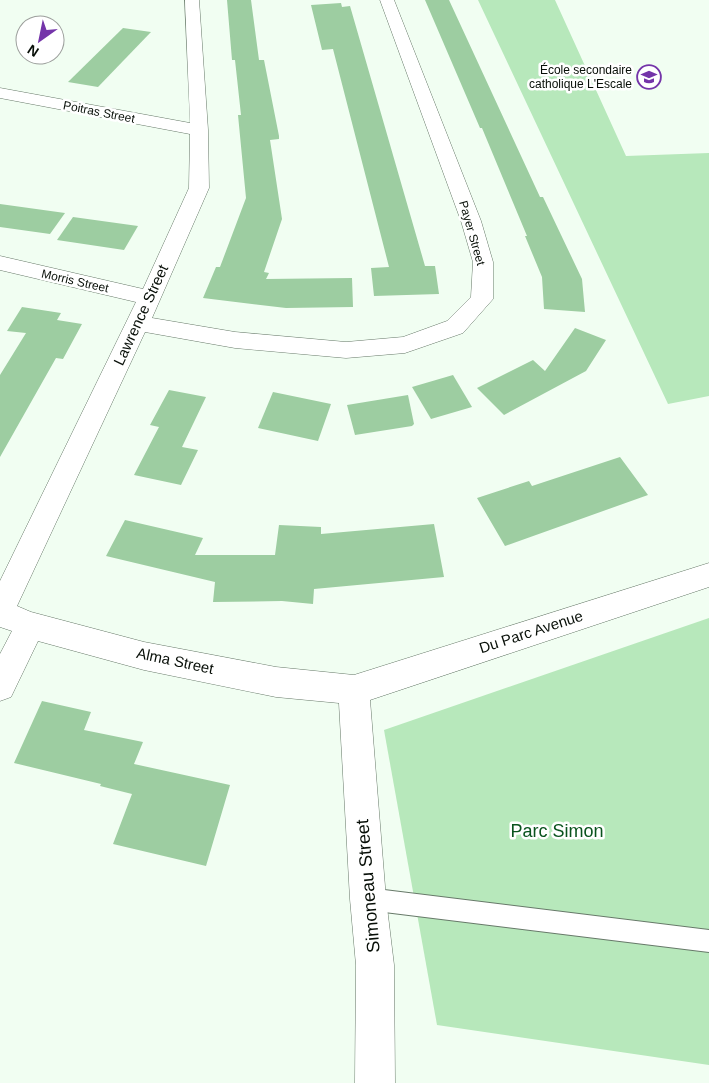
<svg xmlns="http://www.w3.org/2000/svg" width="709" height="1083" font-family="Arial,sans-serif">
<rect width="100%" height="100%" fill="#f1fef2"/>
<g fill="#b7e8bb">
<path d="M478 0H555L626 156 709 153V396L668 404Z"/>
<path d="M709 618V1065L437 1025 384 730Z"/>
</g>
<g fill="#9dcda1">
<path d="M227 0H251L259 60H264L279 136V139L270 140 282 219 264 272 269 273 266 279 352 278 353 307 286 308 203 298 216 267H220L246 198 238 115H241L235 60H232Z"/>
<path d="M425 0H449L540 197H543L582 279 585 312 544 309 542 277 525 236H527L482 128H480Z"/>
<path d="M341 3 342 7 350 6 425 266H435L439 294 374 296 371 268 389 267 333 49 322 50 311 5Z"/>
<path d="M123 28 151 32 98 87 68 82Z"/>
<path d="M0 204 65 213 50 234 0 227Z"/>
<path d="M73 217 138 226 124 250 57 240Z"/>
<path d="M22 307 61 313 57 320 82 324 63 359 56 358 0 457V375L26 333 7 331Z"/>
<path d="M575 328 606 340 586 371 504 415 477 388 533 360 545 371Z"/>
<path d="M453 375 472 407 431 419 412 387Z"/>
<path d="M169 390 206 397 182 447 198 450 181 485 134 475 159 427 150 425Z"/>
<path d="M273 392 331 404 318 441 258 428Z"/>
<path d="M408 395 414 424 412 426 355 435 347 405Z"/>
<path d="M620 457 648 495 505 546 477 498 529 481 532 486Z"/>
<path d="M125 520 203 538 195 555H275L279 525 321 527V534L434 524 444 577 314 589 313 604 282 601 213 602 215 582 106 556Z"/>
<path d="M42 701 91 712 84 730 143 742 134 764 230 785 206 866 113 844 132 794 100 786 101 784 14 763Z"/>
</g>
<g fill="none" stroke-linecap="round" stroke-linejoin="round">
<g stroke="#677969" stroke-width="2">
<path id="lane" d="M368 888 709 930V952L368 910 361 906 357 899 361 892Z"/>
</g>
<g stroke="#677969" stroke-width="1">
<path id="street" d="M185 0H199L208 130 209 188 152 318 235 332 346 342 403 337 447 321 471 297 473 262 461 221 380 0H394L481 221 493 262V299L463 333 405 353 346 358 235 348 145 332 17 606 31 612 144 642 276 667 354 675 709 563V587L370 700 386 899 394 965 395 1083H355L356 965 350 899 339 703 276 697 144 670 38 641 11 697 0 701V654L12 631 0 627V581L136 302 0 270V256L143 289 189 188 190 134 0 98V88L190 123Z"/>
</g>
<use href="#lane" fill="#fff" fill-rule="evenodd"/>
<use href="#street" fill="#fff" fill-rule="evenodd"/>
</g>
<defs>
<g id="school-ring" transform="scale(1.25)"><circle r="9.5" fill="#fff" stroke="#7434a9" stroke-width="1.5"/><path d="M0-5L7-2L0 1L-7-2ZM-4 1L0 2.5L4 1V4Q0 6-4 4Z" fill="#7434a9"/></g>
</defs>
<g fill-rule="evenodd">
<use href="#school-ring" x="649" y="77"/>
</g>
<g text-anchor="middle" stroke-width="5" stroke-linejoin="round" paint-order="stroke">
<g font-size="12" fill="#080f08" stroke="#fff" text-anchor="end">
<text x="632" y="74">École secondaire<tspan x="632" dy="14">catholique L'Escale</tspan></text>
</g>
<g font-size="12" fill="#080f08" stroke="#fff">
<text transform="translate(99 112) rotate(11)" y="4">Poitras Street</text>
<text transform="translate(472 233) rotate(74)" y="4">Payer Street</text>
<text transform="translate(75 281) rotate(13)" y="4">Morris Street</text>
</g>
<g font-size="15" fill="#080f08" stroke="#fff">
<text transform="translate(141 315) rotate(-65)" y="5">Lawrence Street</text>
<text transform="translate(531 632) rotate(-18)" y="5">Du Parc Avenue</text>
<text transform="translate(175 661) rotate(12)" y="5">Alma Street</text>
</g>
<g font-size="18" fill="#09531d" stroke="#fff">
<text x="557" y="837">Parc Simon</text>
</g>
<g font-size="18" fill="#080f08" stroke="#fff">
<text transform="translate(368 886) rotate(-95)" y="6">Simoneau Street</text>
</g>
</g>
<g transform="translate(40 40) rotate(213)"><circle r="24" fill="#ffffff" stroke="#9c9f9c"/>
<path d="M0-4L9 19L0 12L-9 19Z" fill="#7434a9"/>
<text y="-8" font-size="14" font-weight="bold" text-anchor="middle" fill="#080f08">N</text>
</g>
</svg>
